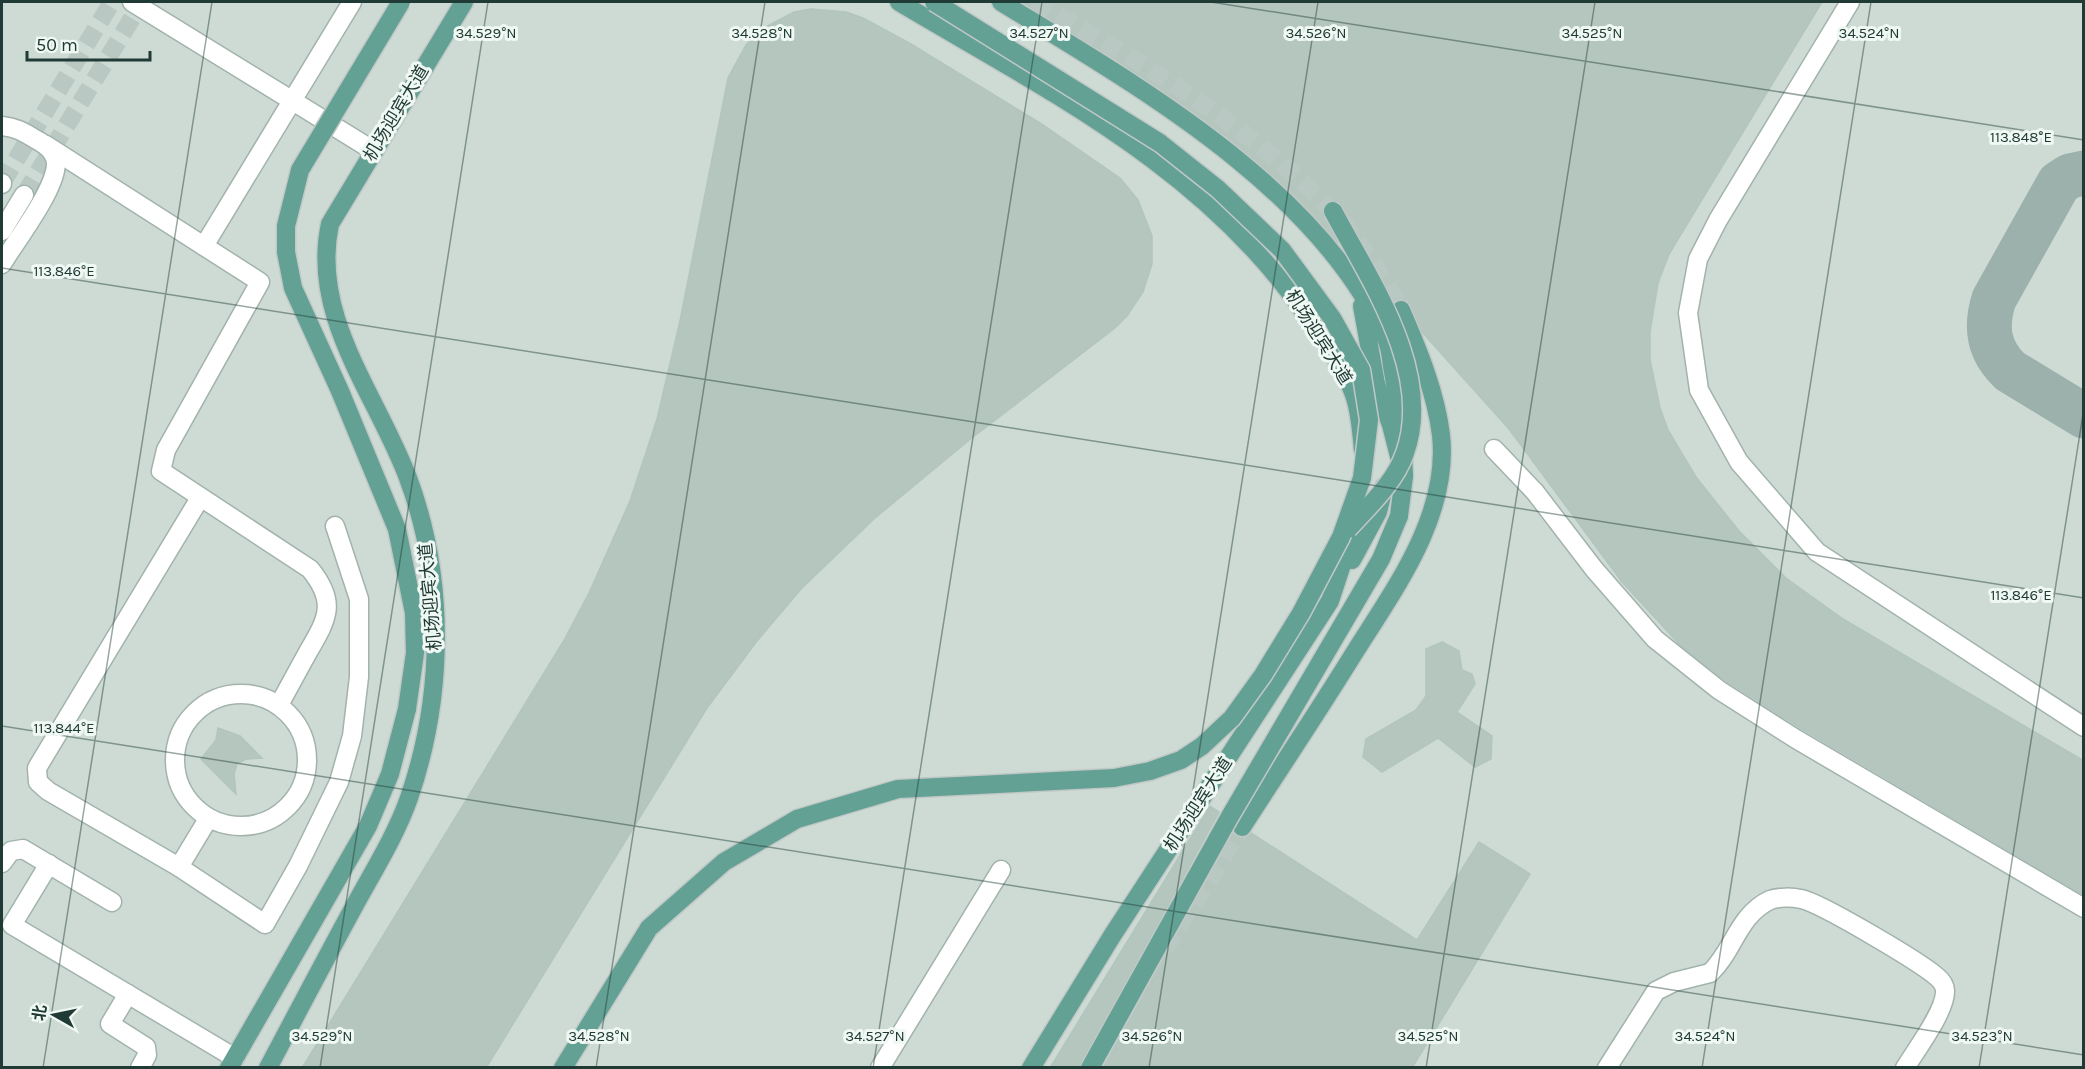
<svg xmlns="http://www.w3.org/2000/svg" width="2085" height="1069" font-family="Karla,'Noto Sans SC',sans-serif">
<rect width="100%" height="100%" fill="#dfebe6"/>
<path fill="#cedbd5" d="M2 2H2083V1067L2 1068Z"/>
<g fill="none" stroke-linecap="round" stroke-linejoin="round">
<path stroke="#9cb1ac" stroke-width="45" d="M2084 173 2070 176 2059 183 1994 299C1985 327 1988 350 2010 371L2084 416"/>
</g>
<g fill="#b5c6bf" stroke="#b2c5be" stroke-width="1.5">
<path d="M1022 2H1822L1669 254 1658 283 1650 332V360L1660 408 1668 430 1696 477 1739 531 1786 578 1843 619 2084 761V895L1802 729 1726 681 1681 646 1622 582 1509 429 1422 332 1408 301 1402 299 1394 302 1339 202 1328 201 1322 210 1338 243 1279 181 1227 137 1115 59Z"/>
<path d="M811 9 846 12 863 18 911 44 1040 123 1120 178 1138 200 1152 236V264L1143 292 1127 316 1115 328 968 441 875 518 802 588 757 641 707 708 486 1068H302L563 642 589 593 630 501 657 419 680 321 728 78 746 45 760 30 794 12Z"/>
<path d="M1442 642 1459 651 1462 670 1472 674 1475 684 1457 712 1492 736 1491 759 1475 767 1438 738 1382 772 1363 757 1366 739 1416 710 1426 696V649Z"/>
<path d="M218 728 240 736 262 758 246 759 237 764 234 774 236 794 201 759 216 740Z"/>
<path d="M1210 806 1219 812 1079 1068H1050Z"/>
<path d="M1251 833 1417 940 1479 842 1530 874 1412 1068H1103L1233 834 1242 838Z"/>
</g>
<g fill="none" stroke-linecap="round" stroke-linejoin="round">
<g stroke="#b9c8c3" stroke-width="18" stroke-dasharray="18 9" stroke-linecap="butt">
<path d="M2 183 112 2"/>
<path d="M24 195 142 2"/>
</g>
<g stroke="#b9c8c3" stroke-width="18" stroke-dasharray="18 9" stroke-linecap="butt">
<path d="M1034 2C1136 59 1250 125 1331 210 1360 240 1381 274 1401 310"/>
<path d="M1165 949 1242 827"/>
</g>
<g stroke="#a2b3ad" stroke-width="21">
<g id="minor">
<path d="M132 2 374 151"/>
<path d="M1850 2 1718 220 1698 259 1688 313 1699 390 1739 462 1817 552 2084 727"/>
<path d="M2 126C15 127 24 132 35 139 43 143 52 149 55 158 63 181 14 243 2 264"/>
<path d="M46 145 260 282 166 450 161 471 310 569C337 602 328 618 308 652 298 670 289 687 279 705"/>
<path d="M2 184V183"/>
<path d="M2 231 24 195"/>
<path d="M204 246 352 2"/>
<path d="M1494 449 1535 492 1594 569 1655 639 1719 690 1796 739 2084 908"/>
<path d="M200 498 37 768 38 782 48 791 179 867 265 924 298 866 339 782 352 736 359 677V599L335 526"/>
<circle cx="241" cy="760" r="66"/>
<path d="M2 863 11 851 23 849 112 902"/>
<path d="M49 864 12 925 235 1058"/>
<path d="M179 867 208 819"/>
<path d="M128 994 110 1024 146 1047 147 1055 140 1068"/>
<path d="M880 1068 1001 870"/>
<path d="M1607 1068 1656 991 1674 982 1710 973C1733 952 1738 915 1770 900 1778 897 1792 897 1801 899 1821 903 1918 961 1936 976 1941 980 1945 985 1945 991 1946 1010 1916 1050 1905 1068"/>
</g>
</g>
<g stroke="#c1c8c6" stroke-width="21">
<g id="major">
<path d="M899 2C1052 93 1210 170 1311 322 1326 343 1344 368 1353 392 1360 409 1361 432 1363 450"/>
<path d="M1001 2C1136 85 1321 189 1387 341 1391 351 1391 362 1393 372 1400 407 1403 440 1404 476"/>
<path d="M1362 306 1376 384"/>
<path d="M1353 364 1376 384 1391 425 1404 476 1399 516"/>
<path d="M1352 560 1378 512 1384 487"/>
<path d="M1242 827C1279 770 1317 713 1353 655 1393 591 1450 516 1441 435 1436 393 1418 349 1401 310"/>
<path d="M229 1068 368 826 390 774 407 709"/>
<path d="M268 1068C297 1013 326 958 356 903 374 870 396 835 409 798 444 696 446 580 408 478 377 395 310 317 330 224L464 2"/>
<path d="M563 1068 649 928"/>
<path d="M1031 1068 1112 936 1330 601 1358 516"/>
</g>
</g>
<use href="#minor" stroke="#fff" stroke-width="18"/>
<use href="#major" stroke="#63a194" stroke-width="18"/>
<g stroke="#c1c8c6" stroke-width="21" stroke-linecap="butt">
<g id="major-bridge">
<path d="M401 2 300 170 286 226V252L293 288 340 391 397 529 414 613 415 653 407 709"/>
<path d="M1333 211C1369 279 1434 372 1405 453 1395 482 1369 506 1348 529"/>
<path d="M649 928 724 862 797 819 898 789 1114 778 1150 771 1181 760 1202 746 1232 718 1263 675 1301 613 1341 537 1362 478 1369 420 1361 370 1332 318 1282 250 1218 189 1160 143 934 2"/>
<path d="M1090 1068 1229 818 1381 559 1399 516"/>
</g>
</g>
<use href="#major-bridge" stroke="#63a194" stroke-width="18"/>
</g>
<path fill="none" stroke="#203b35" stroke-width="1.5" stroke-opacity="0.45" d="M1211 2 2084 140M2 268 2084 598M2 726 2084 1055M43 1068 212 2M320 1068 488 2M596 1068 765 2M873 1068 1042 2M1149 1068 1318 2M1426 1068 1595 2M1702 1068 1871 2M1979 1068 2084 408"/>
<g text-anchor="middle" stroke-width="6" stroke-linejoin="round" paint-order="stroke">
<g font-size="18" fill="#203b35" stroke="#f0f8f4">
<text transform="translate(396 113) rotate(-59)" y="6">机场迎宾大道</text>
<text transform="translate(1319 337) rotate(58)" y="6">机场迎宾大道</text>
<text transform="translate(430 597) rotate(-95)" y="6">机场迎宾大道</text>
<text transform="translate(1198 804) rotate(-57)" y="6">机场迎宾大道</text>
</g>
</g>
<g font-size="15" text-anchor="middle" fill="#203b35" stroke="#f0f8f4" stroke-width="6" stroke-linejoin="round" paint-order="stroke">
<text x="486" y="38">34.529°N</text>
<text x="762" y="38">34.528°N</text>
<text x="1039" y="38">34.527°N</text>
<text x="1316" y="38">34.526°N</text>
<text x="1592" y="38">34.525°N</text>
<text x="1869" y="38">34.524°N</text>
<text x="2021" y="142">113.848°E</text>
<text x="64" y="276">113.846°E</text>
<text x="2021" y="600">113.846°E</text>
<text x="64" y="733">113.844°E</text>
<text x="322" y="1041">34.529°N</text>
<text x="599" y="1041">34.528°N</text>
<text x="875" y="1041">34.527°N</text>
<text x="1152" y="1041">34.526°N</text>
<text x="1428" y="1041">34.525°N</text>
<text x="1705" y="1041">34.524°N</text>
<text x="1982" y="1041">34.523°N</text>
</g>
<rect width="2085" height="1069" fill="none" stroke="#203b35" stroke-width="6"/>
<g transform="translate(54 1015) rotate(279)" stroke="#f0f8f4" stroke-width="4.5" paint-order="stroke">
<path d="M0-4.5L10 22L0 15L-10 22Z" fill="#203b35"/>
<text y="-9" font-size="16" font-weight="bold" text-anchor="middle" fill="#203b35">北</text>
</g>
<path d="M27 51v9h123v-9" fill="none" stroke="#203b35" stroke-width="3"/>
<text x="36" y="51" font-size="18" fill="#203b35" stroke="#f0f8f4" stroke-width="4.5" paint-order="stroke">50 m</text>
</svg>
